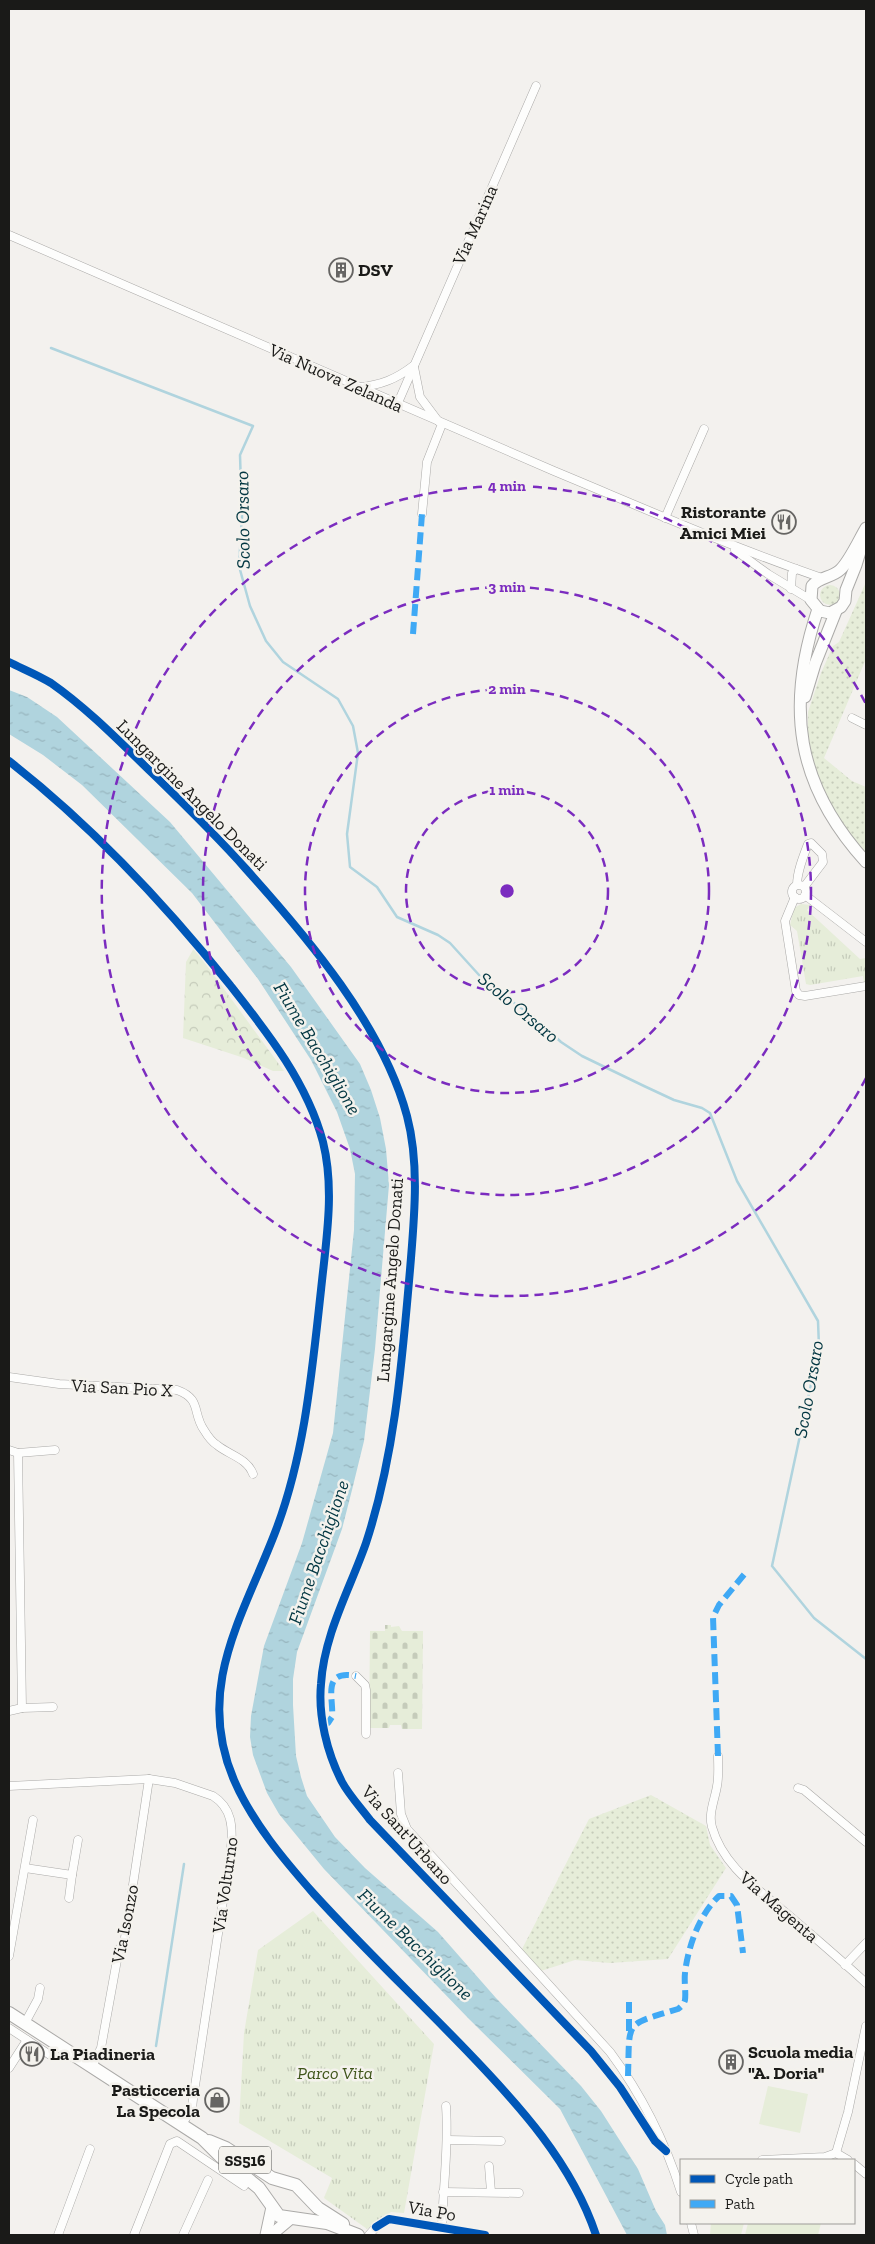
<svg xmlns="http://www.w3.org/2000/svg" width="875" height="2244" font-family="'Zilla Slab',serif">
<defs>
<pattern id="grass-dots" width="8" height="8" patternUnits="userSpaceOnUse" patternTransform="scale(1.25)"><rect width="8" height="8" fill="#e6edd9"/><path d="M2 2h.1M6 6h.1" fill="none" stroke="#c5cbba" stroke-width="1.8" stroke-linecap="round"/></pattern>
<pattern id="forest-crowns" width="20" height="18" patternUnits="userSpaceOnUse" patternTransform="scale(1.25)"><rect width="20" height="18" fill="#e6edd9"/><path d="M2 6a3 3 0 1 1 6 0M12 15a3 3 0 1 1 6 0" fill="none" stroke="#c5cbba"/></pattern>
<pattern id="cemetery-stones" width="16" height="16" patternUnits="userSpaceOnUse" patternTransform="scale(1.25)"><rect width="16" height="16" fill="#e6edd9"/><path d="M2 7V4a2 2 0 0 1 4 0v3zM10 15v-3a2 2 0 0 1 4 0v3z" fill="#c5cbba"/></pattern>
<pattern id="park-tufts" width="24" height="20" patternUnits="userSpaceOnUse" patternTransform="scale(1.25)"><rect width="24" height="20" fill="#e6edd9"/><path d="M3 7l-1-3M5 7V3M7 7l1-3M15 17l-1-3M17 17v-4M19 17l1-3" fill="none" stroke="#c5cbba"/></pattern>
<pattern id="water-ripples" width="26" height="14" patternUnits="userSpaceOnUse" patternTransform="scale(1.25)"><rect width="26" height="14" fill="#b0d4de"/><path d="M2 4q2-2 4 0t4 0M15 11q2-2 4 0t4 0" fill="none" stroke="#97b5be"/></pattern>
</defs>
<rect width="100%" height="100%" fill="#f3f1ee"/>
<g fill="url(#grass-dots)">
<path d="M866 582V659L824 758 852 781 866 787V865L807 767 808 712 821 673 833 646 839 642Z"/>
<circle cx="830" cy="595" r="10"/>
<path d="M651 1795 706 1826 710 1845 726 1868 668 1959 610 1963 575 1960 541 1971 522 1949 589 1819Z"/>
</g>
<path fill="url(#forest-crowns)" d="M194 948 284 1071H273L244 1058 183 1038 186 962Z"/>
<path fill="url(#cemetery-stones)" d="M385 1625H391V1627L399 1626 402 1631H423L422 1729H402L401 1725H390L389 1728H369L370 1631H385Z"/>
<g fill="url(#park-tufts)">
<path d="M801 904 811 905 807 910 860 959 866 958V981L864 982 863 976 810 985 806 984 797 931 790 925 794 908Z"/>
<path d="M313 1911 434 2044 404 2213 391 2212 367 2229 324 2198 332 2178 239 2123 244 2033 258 1950Z"/>
</g>
<g fill="#e6edd9">
<path d="M768 2086 808 2094 800 2133 759 2124Z"/>
<path d="M711 2223H744L741 2235H710Z"/>
<path d="M748 2223H821L818 2235H745Z"/>
</g>
<path fill="url(#water-ripples)" d="M9 690 27 697 57 717 170 822 291 967 360 1064 371 1090 380 1118 386 1149 389 1185 375 1349 364 1441 352 1490 342 1529 297 1652 293 1679V1705L296 1756 301 1777 307 1796 335 1837 365 1868 438 1932 496 1998 581 2086 601 2111 638 2169 656 2211 665 2225 667 2235H627L560 2109 469 2019 324 1869 279 1814 267 1793 253 1755 250 1737 251 1716 264 1646 302 1543 333 1433 354 1230 355 1174 350 1149 337 1112 311 1060 258 979 192 893 82 785 43 755 9 734Z"/>
<g fill="none" stroke-linecap="round" stroke-linejoin="round">
<g stroke="#b0d4de" stroke-width="2.5">
<path d="M51 348 253 426 240 455 242 517 239 566 250 606 266 641 283 662 338 699 353 726 358 753 347 834 350 867 377 887 397 917 438 935 450 943 489 986 533 1016 561 1042 582 1056 644 1086 674 1100 702 1108 710 1113 737 1181 818 1321 819 1347 772 1566 814 1618 866 1659"/>
<path d="M156 2046 184 1864"/>
</g>
<g stroke="#abaaa8" stroke-width="9">
<g id="street">
<path d="M9 235C191 313 372 394 554 471 643 508 731 547 822 578"/>
<path d="M414 367 420 397 438 421"/>
<path d="M360 387C381 385 396 379 413 366"/>
<path d="M397 405 536 86"/>
<path d="M422 514 427 462 442 424"/>
<path d="M665 518 704 429"/>
<path d="M735 550 768 574 811 600"/>
<path d="M791 589 792 573 796 569"/>
<path d="M9 662C23 669 38 675 51 683 88 709 119 741 152 773 184 804 216 835 246 869 308 938 383 1026 407 1116 420 1165 414 1220 410 1270 402 1361 395 1455 366 1543 350 1589 324 1634 321 1684 318 1716 327 1753 342 1782 349 1795 361 1808 370 1820L591 2051 620 2087 655 2141 666 2151"/>
<path d="M852 718 866 725"/>
<path d="M797 885C797 872 803 857 808 844L811 843 822 854 823 862 804 887"/>
<circle cx="799" cy="892" r="7"/>
<path d="M805 895 866 942"/>
<path d="M795 897 785 921 796 991 799 995 805 996 866 986"/>
<path d="M9 1377 59 1384 177 1390C202 1399 192 1413 204 1430 207 1435 212 1442 217 1445 229 1455 247 1458 253 1474"/>
<path d="M9 1450 18 1453 55 1450"/>
<path d="M356 1676 365 1685 366 1690V1734"/>
<path d="M22 1708 53 1707"/>
<path d="M9 1711 22 1708 18 1453"/>
<path d="M718 1756C718 1766 719 1776 717 1786 715 1799 708 1814 712 1827 723 1866 757 1888 786 1913 813 1936 840 1959 866 1983"/>
<path d="M398 1773 401 1814 407 1829 610 2052C642 2095 665 2141 681 2192"/>
<path d="M9 1786 149 1779 175 1783 213 1796C232 1808 233 1827 231 1848L193 2099 192 2109 182 2124"/>
<path d="M798 1788 804 1790 866 1842"/>
<path d="M25 1868 72 1875 78 1840"/>
<path d="M69 1898 72 1875"/>
<path d="M9 1956 33 1820"/>
<path d="M845 1965 866 1943"/>
<path d="M25 2023 38 1999 40 1988"/>
<path d="M9 2028 50 2055 58 2044"/>
<path d="M92 2067 101 2048 119 1949 124 1944 149 1779"/>
<path d="M9 2068 27 2040"/>
<path d="M448 2140 501 2141"/>
<path d="M836 2153 848 2112 866 2026"/>
<path d="M762 2160 825 2157 836 2153 848 2160"/>
<path d="M854 2164 866 2174"/>
<path d="M489 2166 491 2192"/>
<path d="M443 2192 519 2193"/>
<path d="M691 2223 694 2235"/>
<path d="M442 2227C443 2187 449 2147 446 2106"/>
<path d="M58 2235 90 2149"/>
<path d="M134 2235 170 2144 177 2141 244 2186"/>
<path d="M183 2235 208 2180"/>
<path d="M369 2235 376 2227 389 2219 485 2235"/>
</g>
</g>
<g stroke="#abaaa8" stroke-width="13">
<g id="secondary">
<path d="M866 528C859 540 849 562 840 570 831 578 819 577 812 586L811 600 820 611 830 613 841 607 845 601 846 590 856 565 866 532"/>
<path d="M818 609C785 707 796 785 866 862"/>
<path d="M805 697 815 664 836 611"/>
<path d="M266 2235 272 2207"/>
<path d="M271 2235 290 2219"/>
</g>
</g>
<g stroke="#abaaa8" stroke-width="14">
<g id="primary">
<path d="M9 2013 202 2138 220 2156 259 2188 279 2216 327 2223 358 2235"/>
<path d="M209 2141 226 2148 272 2178 296 2185 318 2208 343 2224"/>
</g>
</g>
<use href="#street" stroke="#fdfdfc" stroke-width="8"/>
<use href="#secondary" stroke="#fdfdfc" stroke-width="11"/>
<use href="#primary" stroke="#fdfdfc" stroke-width="12"/>
<g stroke="#3fa9f5" stroke-width="6" stroke-dasharray="12 6" stroke-linecap="butt">
<path d="M413 634 422 514"/>
<path d="M323 1724 328 1723 332 1717C334 1699 321 1669 356 1676"/>
<path d="M718 1756 713 1617 719 1605 747 1571"/>
<path d="M629 2031V2002"/>
<path d="M628 2076C630 2019 623 2026 678 2009 681 2007 684 2004 685 2000 686 1992 684 1982 685 1973 688 1947 699 1915 719 1896H731L737 1905 743 1953"/>
</g>
<g stroke="#f4f2ed" stroke-width="11">
<g id="cycleway">
<path d="M9 662C23 669 38 675 51 683 88 709 119 741 152 773 184 804 216 835 246 869 308 938 383 1026 407 1116 420 1165 414 1220 410 1270 402 1361 395 1455 366 1543 350 1589 324 1634 321 1684 318 1716 327 1753 342 1782 349 1795 361 1808 370 1820L591 2051 620 2087 655 2141 666 2151"/>
<path d="M9 761C91 825 165 904 230 985 267 1032 307 1082 323 1142 335 1190 326 1241 321 1290 312 1371 305 1453 276 1530 244 1615 194 1687 234 1780 252 1822 284 1860 314 1894 363 1948 416 1998 467 2051 519 2105 572 2163 596 2235"/>
<path d="M376 2227 389 2219 485 2235"/>
</g>
</g>
<use href="#cycleway" stroke="#0057b8" stroke-width="8"/>
</g>
<g fill="none" stroke="#7b2cbf" stroke-width="2.5" stroke-dasharray="9 6">
<circle cx="507" cy="891" r="101"/>
<circle cx="507" cy="891" r="202"/>
<circle cx="507" cy="891" r="304"/>
<path d="M866 1078A405 405 0 1 1 866 704"/>
</g>
<defs>
<g id="building-ring" transform="scale(1.25)"><circle r="9.5" fill="#f4f2ed" stroke="#666563" stroke-width="1.5"/><path d="M-4-6H4V6H1V3H-1V6H-4ZM-2.5-4.3h1.7v1.8h-1.7ZM.8-4.3h1.7v1.8H.8ZM-2.5-1h1.7V.8h-1.7ZM.8-1h1.7V.8H.8Z" fill="#666563"/></g>
<g id="restaurant-ring" transform="scale(1.25)"><circle r="9.5" fill="#f4f2ed" stroke="#666563" stroke-width="1.5"/><path d="M-5-6h1v4h1v-4h1v4h1v-4h1v5L-1.5 .5V6h-2V.5L-5-1ZM5-6V6H3V1.5H1.5Q1.5-4 5-6Z" fill="#666563"/></g>
<g id="shop-ring" transform="scale(1.25)"><circle r="9.5" fill="#f4f2ed" stroke="#666563" stroke-width="1.5"/><path d="M-5-2.5h2.3a2.7 3.5 0 0 1 5.4 0H5L5.5 6h-11ZM-1.5-2.5h3a1.5 2.3 0 0 0-3 0Z" fill="#666563"/></g>
</defs>
<g fill-rule="evenodd">
<use href="#building-ring" x="341" y="270"/>
<use href="#restaurant-ring" x="784" y="522"/>
<use href="#restaurant-ring" x="32" y="2054"/>
<use href="#building-ring" x="731" y="2062"/>
<use href="#shop-ring" x="217" y="2100"/>
</g>
<g text-anchor="middle" stroke-width="5" stroke-linejoin="round" paint-order="stroke">
<rect fill="#f4f2ed" stroke="#5b5b58" stroke-width="1" x="219" y="2146.5" width="52" height="27" rx="4"/>
<g font-size="16" font-weight="bold" fill="#1a1a18">
<text x="245" y="2166">SS516</text>
</g>
<g font-size="18" fill="#1a1a18" stroke="#f4f2ed">
<text transform="translate(475 225) rotate(-66)" y="6">Via Marina</text>
<text transform="translate(336 378) rotate(24)" y="6">Via Nuova Zelanda</text>
<text transform="translate(192 795) rotate(45)" y="6">Lungargine Angelo Donati</text>
<text transform="translate(390 1280) rotate(-86)" y="6">Lungargine Angelo Donati</text>
<text transform="translate(122 1388) rotate(3)" y="6">Via San Pio X</text>
<text transform="translate(407 1835) rotate(48)" y="6">Via Sant'Urbano</text>
<text transform="translate(225 1885) rotate(-82)" y="6">Via Volturno</text>
<text transform="translate(779 1907) rotate(41)" y="6">Via Magenta</text>
<text transform="translate(125 1924) rotate(-79)" y="6">Via Isonzo</text>
<text transform="translate(432 2211) rotate(10)" y="6">Via Po</text>
</g>
<g font-size="18" font-weight="bold" fill="#1a1a18" stroke="#f4f2ed" text-anchor="start">
<text x="358" y="276">DSV</text>
<text x="766" y="518" text-anchor="end">Ristorante<tspan x="766" dy="21">Amici Miei</tspan></text>
<text x="748" y="2058">Scuola media<tspan x="748" dy="21">"A. Doria"</tspan></text>
<text x="50" y="2060">La Piadineria</text>
<text x="200" y="2096" text-anchor="end">Pasticceria<tspan x="200" dy="21">La Specola</tspan></text>
</g>
<g font-size="18" font-style="italic" fill="#41571c" stroke="#f4f2ed">
<text x="335" y="2079">Parco Vita</text>
</g>
<g font-size="19" font-style="italic" fill="#023641" stroke="#f4f2ed">
<text transform="translate(242 520) rotate(-91)" y="7">Scolo Orsaro</text>
<text transform="translate(519 1007) rotate(40)" y="7">Scolo Orsaro</text>
<text transform="translate(318 1048) rotate(59)" y="7">Fiume Bacchiglione</text>
<text transform="translate(808 1389) rotate(-80)" y="7">Scolo Orsaro</text>
<text transform="translate(318 1552) rotate(-71)" y="7">Fiume Bacchiglione</text>
<text transform="translate(416 1944) rotate(44)" y="7">Fiume Bacchiglione</text>
</g>
</g>
<circle cx="507" cy="891" r="8" fill="#7b2cbf" stroke="#f4f2ed" stroke-width="2.5"/>
<g font-size="15" text-anchor="middle" font-weight="bold" fill="#7b2cbf" stroke="#f4f2ed" stroke-width="5" stroke-linejoin="round" paint-order="stroke">
<text x="507" y="491">4 min</text>
<text x="507" y="592">3 min</text>
<text x="507" y="694">2 min</text>
<text x="507" y="795">1 min</text>
</g>
<rect width="875" height="2244" fill="none" stroke="#1a1a18" stroke-width="20"/>
<rect x="680" y="2159" width="175" height="65" fill="#f4f2ed" stroke="#9d9c98"/>
<rect x="690" y="2175" width="25" height="8" fill="#0057b8" stroke="#9d9c98"/>
<text x="725" y="2184" font-size="15" fill="#1a1a18">Cycle path</text>
<rect x="690" y="2200" width="25" height="8" fill="#3fa9f5" stroke="#9d9c98"/>
<text x="725" y="2209" font-size="15" fill="#1a1a18">Path</text>
</svg>
